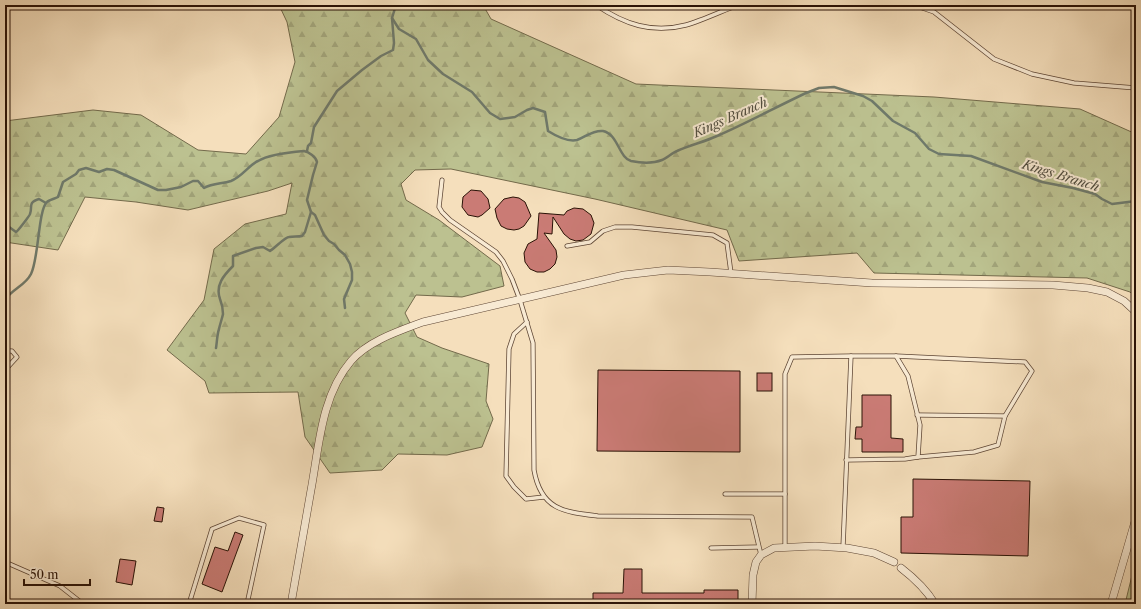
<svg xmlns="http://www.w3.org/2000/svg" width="1141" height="609" font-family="'Libre Caslon Text',serif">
<defs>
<pattern id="forest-firs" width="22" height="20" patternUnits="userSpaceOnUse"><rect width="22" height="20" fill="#bcc190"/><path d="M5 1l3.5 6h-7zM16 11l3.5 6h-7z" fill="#a2a57b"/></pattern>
</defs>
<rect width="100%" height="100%" fill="#f5dfbc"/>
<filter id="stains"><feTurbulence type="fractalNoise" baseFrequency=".005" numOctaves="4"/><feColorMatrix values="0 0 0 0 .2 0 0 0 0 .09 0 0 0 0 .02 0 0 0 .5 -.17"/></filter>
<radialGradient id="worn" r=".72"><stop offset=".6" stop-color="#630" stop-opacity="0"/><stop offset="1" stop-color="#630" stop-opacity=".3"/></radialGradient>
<g fill="url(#forest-firs)" stroke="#736a4b">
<path d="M279 5H483L491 19 636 84 934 97 1080 109 1136 134V297L1130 292 1087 278 874 273 857 253 739 261 727 230 595 199 451 169 415 170 401 184 406 200 439 220 500 266 504 286 462 297 416 295 405 313 417 337 442 348 489 364 486 401 493 419 482 447 447 455 398 454 382 470 330 473 305 437 298 392 209 393 205 381 167 350 204 300 214 249 245 224 286 214 292 183 268 191 188 210 136 202 85 197 58 250 5 242V121L93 110 141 115 198 150 246 154 279 117 295 62 287 22Z"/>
<path d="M1136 559V604H1125Z"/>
</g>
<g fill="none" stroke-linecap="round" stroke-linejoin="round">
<g stroke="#6f796a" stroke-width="2.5">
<path d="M392 18 399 29 416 39 428 60 443 74 472 92 490 113 500 119 515 117 527 110 533 108 545 112 548 131C556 136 568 142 577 140 586 137 592 130 603 131 618 134 619 158 631 161 641 163 652 164 662 160 667 158 672 153 677 151 690 145 704 142 717 136 747 123 776 107 806 93L819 88 834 87 863 96 872 101 893 121 915 133 929 149 939 154 971 156 1042 182 1073 188 1095 194 1102 199 1112 204 1136 201"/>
<path d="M307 151 308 146 311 143 314 127 337 91 362 70 381 56 393 50 394 43 392 18 396 5"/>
<path d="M5 224 16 232C18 231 30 215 30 214 33 206 27 203 39 199L46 203"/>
<path d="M5 300C12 289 25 286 31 274 39 258 38 210 47 202 49 200 54 199 58 197L63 182 76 174 79 170 86 168 99 172 107 169 114 170 158 190H166L181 187 193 181H198L204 188C213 183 222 184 231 181 242 177 249 165 258 161 268 155 292 152 304 151 309 152 316 157 317 162L313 175 307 200 311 212 315 215 324 235 329 241 334 244 339 250 345 255 350 264 352 272V280L344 299 345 308"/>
<path d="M216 348C217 342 217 335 219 329 220 324 222 319 223 314 223 308 222 304 220 299 215 285 224 275 233 266V256L256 248 263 247 270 251C275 248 285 237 289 237 293 236 298 237 302 236L305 232 311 212"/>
</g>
</g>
<g fill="#ca7b75" stroke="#2a1206">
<path d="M471 190 481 191 488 199 490 208 482 215 478 217 468 215 462 207 463 197Z"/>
<path d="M513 197 519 198 525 202 531 216 524 226 519 229 514 230 507 229 501 226 497 218 495 209 504 199Z"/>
<path d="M574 208 583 209 591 215 594 223 591 234 583 240 576 241 570 239 564 234 553 217 552 234 544 233 556 250 557 257 555 264 550 269 544 272H537L530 269 525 262 524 253 528 244 537 239 539 213 564 215 567 211Z"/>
<path d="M598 370 740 371V452L597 451Z"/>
<rect x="757" y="373" width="15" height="18"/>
<path d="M862 395H891V438L903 439V452H862V439H855L856 427H862Z"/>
<path d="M913 479 1030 481 1028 556 901 553V517H913Z"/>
<path d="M157 507 164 508 162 522 154 521Z"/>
<path d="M235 532 243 535 222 592 202 584 215 547 228 551Z"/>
<path d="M120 559 136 561 132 585 116 582Z"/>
<path d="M624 569H642V593H704V590H738V604H593V593H623Z"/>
</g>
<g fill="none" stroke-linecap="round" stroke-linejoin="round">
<g stroke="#5d4534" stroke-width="5">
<g id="lane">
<path d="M596 5C624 24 652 34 686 25 701 21 722 11 738 5"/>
<path d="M914 5 934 12 994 59 1032 74 1074 83 1136 88"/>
<path d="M442 180 439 207 442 212 450 220 496 252 503 261 512 279 520 300 533 343 534 470C541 510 564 512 598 516L752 517 761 555"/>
<path d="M567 246 590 242 603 231 615 227H632L713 235 727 243 731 273"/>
<path d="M527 322 514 334 509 349 506 476 514 487 526 499 544 497"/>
<path d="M5 351H12L17 357 5 370"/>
<path d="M896 356 1025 362 1032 371 1005 416"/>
<path d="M917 415 1005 416 998 445 974 452 918 457"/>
<path d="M846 460 905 459 918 457 920 425 908 376 896 356H851"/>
<path d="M725 494H785"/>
<path d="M785 547V374L792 357 851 356 843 547"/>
<path d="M711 548 758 547"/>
<path d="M5 562 60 586 83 604"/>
<path d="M189 604 212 529 239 518 264 525 247 604"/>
</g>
</g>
<g stroke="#5d4534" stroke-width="8">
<g id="street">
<path d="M901 568C914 578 926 589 935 604"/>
<path d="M291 604C298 566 304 528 311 490 319 447 321 396 351 361 368 341 399 331 423 322L624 275 668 270 710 272 872 283 1053 285 1088 288 1107 292 1124 301 1136 312"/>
<path d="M752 604 753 575 756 562 761 555 774 548 815 546 847 548 874 553 894 562"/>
<path d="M1111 604 1136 518"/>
</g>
</g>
<use href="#lane" stroke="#f8ead3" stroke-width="3.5"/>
<use href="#street" stroke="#f8ead3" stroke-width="7"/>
</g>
<g text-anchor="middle" stroke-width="4" stroke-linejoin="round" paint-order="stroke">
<g font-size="13" font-style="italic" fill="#524e40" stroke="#f8ead3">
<text transform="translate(730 117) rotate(-24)" y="5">Kings Branch</text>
<text transform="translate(1061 175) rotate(17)" y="5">Kings Branch</text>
</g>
</g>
<rect width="1141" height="609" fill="none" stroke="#f5dfbc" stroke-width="20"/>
<rect x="6" y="6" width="1129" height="597" fill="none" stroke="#2a1206" stroke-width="2"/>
<rect x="10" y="10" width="1121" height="589" fill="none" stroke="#2a1206"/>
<path d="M24 579v6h66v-6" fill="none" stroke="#2a1206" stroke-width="2"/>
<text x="30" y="579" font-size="12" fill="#2a1206" stroke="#f8ead3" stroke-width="3" paint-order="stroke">50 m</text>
<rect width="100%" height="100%" filter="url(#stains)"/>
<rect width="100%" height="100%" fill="url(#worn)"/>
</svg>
